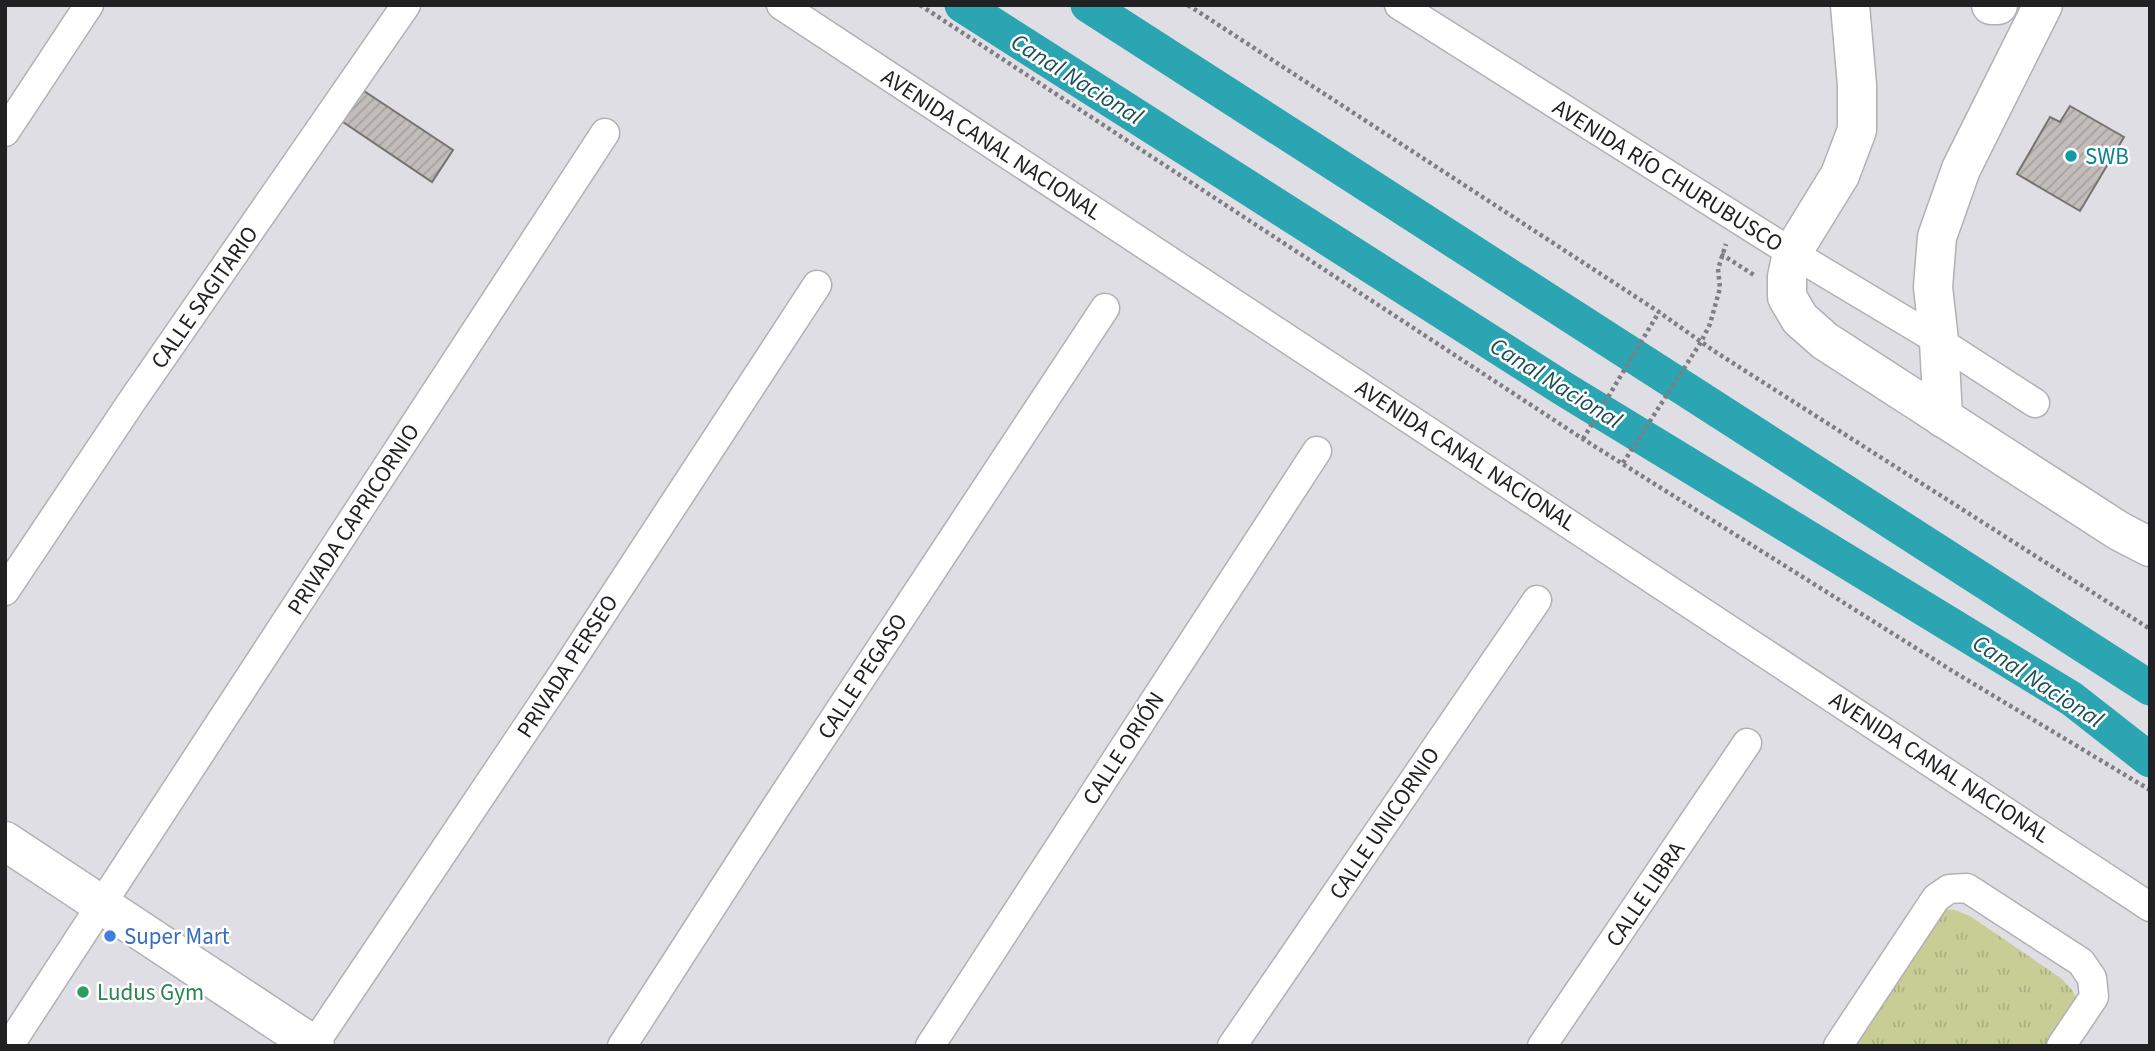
<svg xmlns="http://www.w3.org/2000/svg" width="2155" height="1051" font-family="'Source Sans 3',sans-serif">
<defs>
<pattern id="park-tufts" width="24" height="20" patternUnits="userSpaceOnUse" patternTransform="scale(1.75)"><rect width="24" height="20" fill="#c7cd95"/><path d="M3 7l-1-3M5 7V3M7 7l1-3M15 17l-1-3M17 17v-4M19 17l1-3" fill="none" stroke="#abb080"/></pattern>
<pattern id="building-hatch" width="6" height="6" patternUnits="userSpaceOnUse" patternTransform="scale(1.75)"><rect width="6" height="6" fill="#c2bcba"/><path d="M-1 1l2-2M0 6l6-6M5 7l2-2" fill="none" stroke="#a6a1a0"/></pattern>
</defs>
<rect width="100%" height="100%" fill="#dfdee4"/>
<path fill="url(#park-tufts)" d="M1942 909 1955 910 1970 916 2062 979 2072 990 2078 1001 2048 1046H1850Z"/>
<g fill="none" stroke-linecap="round" stroke-linejoin="round">
<g stroke="#2ba5b1" stroke-width="35">
<path d="M962 5 1564 389 2072 699 2150 760"/>
<path d="M1088 5 2150 688"/>
</g>
</g>
<g fill="url(#building-hatch)" stroke="#76726f" stroke-width="2">
<path d="M361 89 453 150 432 182 340 120Z"/>
<path d="M2070 106 2124 137 2080 211 2017 174 2050 117 2060 122Z"/>
</g>
<g fill="none" stroke-linecap="round" stroke-linejoin="round">
<g stroke="#b1b0b5" stroke-width="31">
<g id="street">
<path d="M781 5 2150 907"/>
<path d="M1399 5 1792 253 1939 341 2035 403"/>
<path d="M5 132 89 5"/>
<path d="M5 591 132 401 406 5"/>
<path d="M9 1046 605 133"/>
<path d="M313 1046 564 672 817 285"/>
<path d="M622 1046 778 804 1105 308"/>
<path d="M930 1046 1317 451"/>
<path d="M1232 1046 1537 600"/>
<path d="M1542 1046 1747 743"/>
<path d="M1838 1046 1936 898 1949 889 1967 888 2081 962 2092 978 2094 997 2061 1046"/>
</g>
</g>
<g stroke="#b1b0b5" stroke-width="41">
<g id="secondary">
<path d="M1850 5 1857 85V130L1840 175 1792 253 1787 277V297L1800 319 1825 341 2119 531 2150 547"/>
<path d="M1991 5H1998"/>
<path d="M1943 418 1939 341 1933 287 1937 237 1961 169 2043 5"/>
<path d="M5 841 315 1046"/>
</g>
</g>
<g stroke="#7f7e82" stroke-width="4.5" stroke-dasharray="3.5 3.5" stroke-linecap="butt">
<path d="M920 5 1583 439 1954 672 2150 790"/>
<path d="M1188 5 1659 312 1714 351 2150 629"/>
<path d="M1721 254 1754 275"/>
<path d="M1583 439 1659 312"/>
<path d="M1623 463 1701 342 1710 324 1720 288 1718 269 1726 244"/>
</g>
<use href="#street" stroke="#fff" stroke-width="28"/>
<use href="#secondary" stroke="#fff" stroke-width="38"/>
</g>
<circle fill="#0f9aa8" stroke="#fff" stroke-width="2.5" cx="2071" cy="156" r="7"/>
<circle fill="#3f7fe0" stroke="#fff" stroke-width="2.5" cx="110" cy="936" r="7"/>
<circle fill="#2e9e5b" stroke="#fff" stroke-width="2.5" cx="83" cy="992" r="7"/>
<g text-anchor="middle" stroke-width="5" stroke-linejoin="round" paint-order="stroke">
<g font-size="23" fill="#212022" stroke="#fff">
<text transform="translate(992 144) rotate(33)" y="8">AVENIDA CANAL NACIONAL</text>
<text transform="translate(1668 175) rotate(32)" y="8">AVENIDA RÍO CHURUBUSCO</text>
<text transform="translate(204 297) rotate(-55)" y="8">CALLE SAGITARIO</text>
<text transform="translate(1466 455) rotate(33)" y="8">AVENIDA CANAL NACIONAL</text>
<text transform="translate(353 519) rotate(-57)" y="8">PRIVADA CAPRICORNIO</text>
<text transform="translate(567 666) rotate(-57)" y="8">PRIVADA PERSEO</text>
<text transform="translate(862 676) rotate(-57)" y="8">CALLE PEGASO</text>
<text transform="translate(1123 748) rotate(-57)" y="8">CALLE ORIÓN</text>
<text transform="translate(1940 767) rotate(33)" y="8">AVENIDA CANAL NACIONAL</text>
<text transform="translate(1384 823) rotate(-56)" y="8">CALLE UNICORNIO</text>
<text transform="translate(1645 894) rotate(-56)" y="8">CALLE LIBRA</text>
</g>
<g font-size="23" fill="#0d838f" stroke="#fff" text-anchor="start">
<text x="2085" y="164">SWB</text>
</g>
<g font-size="23" fill="#366cbe" stroke="#fff" text-anchor="start">
<text x="124" y="944">Super Mart</text>
</g>
<g font-size="23" fill="#27864d" stroke="#fff" text-anchor="start">
<text x="97" y="1000">Ludus Gym</text>
</g>
<g font-size="24" font-style="italic" fill="#1c4e53" stroke="#fff">
<text transform="translate(1077 79) rotate(32)" y="8">Canal Nacional</text>
<text transform="translate(1556 383) rotate(32)" y="8">Canal Nacional</text>
<text transform="translate(2038 681) rotate(33)" y="8">Canal Nacional</text>
</g>
</g>
<rect width="2155" height="1051" fill="none" stroke="#212022" stroke-width="14"/>
</svg>
